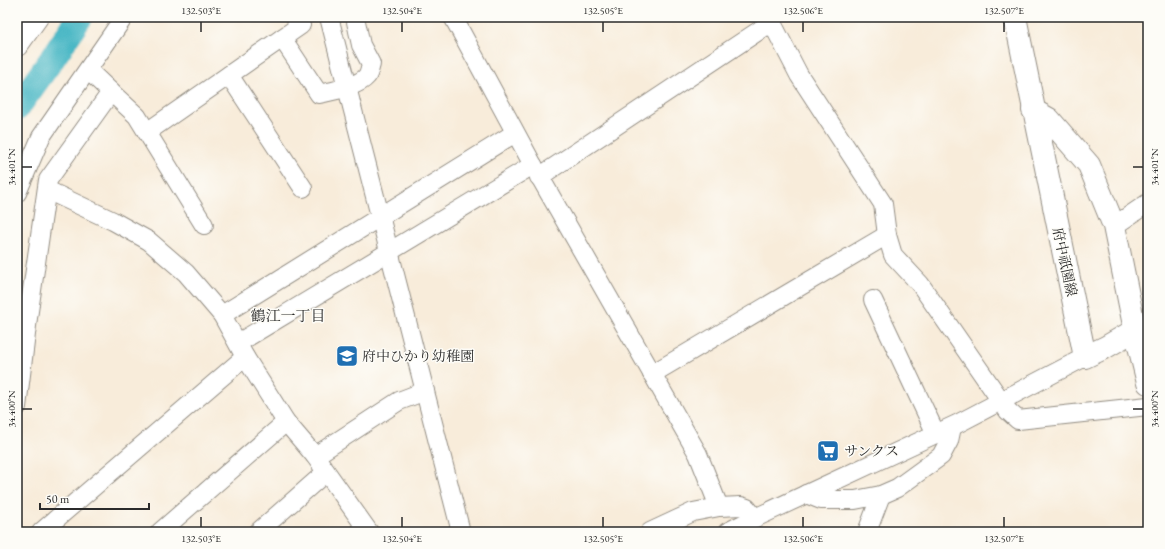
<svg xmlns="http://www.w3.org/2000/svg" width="1165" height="549" font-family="'EB Garamond','Noto Serif JP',serif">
<rect width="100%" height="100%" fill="#fdfcf7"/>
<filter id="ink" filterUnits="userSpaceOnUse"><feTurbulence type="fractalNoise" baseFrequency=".025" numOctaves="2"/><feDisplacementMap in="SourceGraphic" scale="8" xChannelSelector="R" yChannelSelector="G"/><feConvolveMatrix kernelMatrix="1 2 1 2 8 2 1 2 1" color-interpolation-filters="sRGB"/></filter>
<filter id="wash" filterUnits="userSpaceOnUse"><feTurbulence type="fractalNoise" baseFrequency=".012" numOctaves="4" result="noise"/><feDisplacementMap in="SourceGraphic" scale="16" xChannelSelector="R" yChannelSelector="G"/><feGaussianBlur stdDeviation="0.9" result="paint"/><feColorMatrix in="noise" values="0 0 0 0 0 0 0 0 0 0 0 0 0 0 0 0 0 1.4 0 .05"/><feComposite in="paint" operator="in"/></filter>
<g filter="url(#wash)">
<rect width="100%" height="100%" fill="#f8ecda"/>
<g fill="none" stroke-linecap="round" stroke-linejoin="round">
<path stroke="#4ab7c5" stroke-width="26" d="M17 108 52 59 80 17"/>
</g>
</g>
<g filter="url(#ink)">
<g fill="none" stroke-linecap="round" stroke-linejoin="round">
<g stroke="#928c82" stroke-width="20">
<g id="minor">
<path d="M329 17 461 532"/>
<path d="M453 17 533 165 698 454 719 507"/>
<path d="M769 17 799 75 883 204 887 235 893 255 920 284 1008 411 1018 420 1148 406"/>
<path d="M282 38 319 94C332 91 358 87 367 76 369 73 370 68 371 64L361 45 355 17"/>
<path d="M229 75 303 188"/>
<path d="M111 92 137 116 204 225"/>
<path d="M147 132 301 25 295 17"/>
<path d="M539 177 772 22"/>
<path d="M47 190 113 221 149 241 186 273 222 315 245 357 286 422 315 456 369 532"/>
<path d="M17 193 41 137 124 17"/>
<path d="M1114 226 1148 203"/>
<path d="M873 300 936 434"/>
<path d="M222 315 515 133"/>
<path d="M238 343 533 165"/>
<path d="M652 374 887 235"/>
<path d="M17 407 28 318 48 180 111 92 88 70"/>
<path d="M315 456 399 401 425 391"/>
<path d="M806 494 821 500H855L881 495 897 488 941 456 949 441 952 427"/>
<path d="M41 532 245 357"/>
<path d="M160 532 286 422"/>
<path d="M258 532 326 472"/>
<path d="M650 532 693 512 719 507 741 506 747 508 755 518"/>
<path d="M727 532 755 518 957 424 1085 357"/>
<path d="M867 532 881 495"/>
</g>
</g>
<g stroke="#928c82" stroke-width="24">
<g id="major">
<path d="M1015 17 1085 357 1106 347 1135 330"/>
<path d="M17 45 37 17"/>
<path d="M1033 110 1049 119 1089 165 1114 226 1135 330 1148 383"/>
</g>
</g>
<g stroke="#928c82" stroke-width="24">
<path id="highway" d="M17 19 19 17"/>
</g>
<use href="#minor" stroke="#fff" stroke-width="18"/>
<use href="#major" stroke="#fff" stroke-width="22"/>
<use href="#highway" stroke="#fff" stroke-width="22"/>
</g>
</g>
<path fill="none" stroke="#2b2b2b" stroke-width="1.5" d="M201 22V32M402 22V32M603 22V32M803 22V32M1004 22V32M22 167H32M1133 167H1143M22 409H32M1133 409H1143M201 517V527M402 517V527M603 517V527M803 517V527M1004 517V527"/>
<defs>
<g id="school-square" transform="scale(1.15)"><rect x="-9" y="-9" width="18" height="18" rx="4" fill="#1f6fb2" stroke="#fdfcf7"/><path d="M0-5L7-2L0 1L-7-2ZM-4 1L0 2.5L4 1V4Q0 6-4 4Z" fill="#fff"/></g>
<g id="supermarket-square" transform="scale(1.15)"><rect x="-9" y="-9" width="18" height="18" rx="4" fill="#1f6fb2" stroke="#fdfcf7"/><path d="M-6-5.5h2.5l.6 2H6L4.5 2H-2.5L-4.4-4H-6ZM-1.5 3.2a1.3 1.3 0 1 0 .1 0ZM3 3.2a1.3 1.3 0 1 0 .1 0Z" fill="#fff"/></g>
</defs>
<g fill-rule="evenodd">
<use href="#school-square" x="347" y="356"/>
<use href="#supermarket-square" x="828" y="451"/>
</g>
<g text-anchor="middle" stroke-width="3" stroke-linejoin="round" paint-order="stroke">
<g font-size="14" fill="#2b2b2b" stroke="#fdfcf7">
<text transform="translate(1065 262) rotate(78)" y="5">府中祇園線</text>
</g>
<g font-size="14" fill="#2b2b2b" stroke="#fdfcf7" text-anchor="start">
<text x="362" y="361">府中ひかり幼稚園</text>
<text x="844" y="456">サンクス</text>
</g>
<g font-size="15" fill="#2b2b2b" stroke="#fdfcf7">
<text x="288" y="321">鶴江一丁目</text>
</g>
</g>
<rect width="1165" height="549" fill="none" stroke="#fdfcf7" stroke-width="44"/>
<path d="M40 503v6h109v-6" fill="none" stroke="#2b2b2b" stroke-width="2"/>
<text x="46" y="503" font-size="12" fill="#2b2b2b" stroke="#fdfcf7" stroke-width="3" paint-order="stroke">50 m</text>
<rect x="22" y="22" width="1121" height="505" fill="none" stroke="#2b2b2b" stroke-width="1.5"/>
<g font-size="10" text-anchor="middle" fill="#2b2b2b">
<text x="201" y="14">132.503°E</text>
<text x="402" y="14">132.504°E</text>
<text x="603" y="14">132.505°E</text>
<text x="803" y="14">132.506°E</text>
<text x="1004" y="14">132.507°E</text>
<text transform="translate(11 167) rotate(-90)" y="4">34.401°N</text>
<text transform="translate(1154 167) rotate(-90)" y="4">34.401°N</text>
<text transform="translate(11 409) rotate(-90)" y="4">34.400°N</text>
<text transform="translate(1154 409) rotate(-90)" y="4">34.400°N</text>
<text x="201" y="542">132.503°E</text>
<text x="402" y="542">132.504°E</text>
<text x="603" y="542">132.505°E</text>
<text x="803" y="542">132.506°E</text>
<text x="1004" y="542">132.507°E</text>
</g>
</svg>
